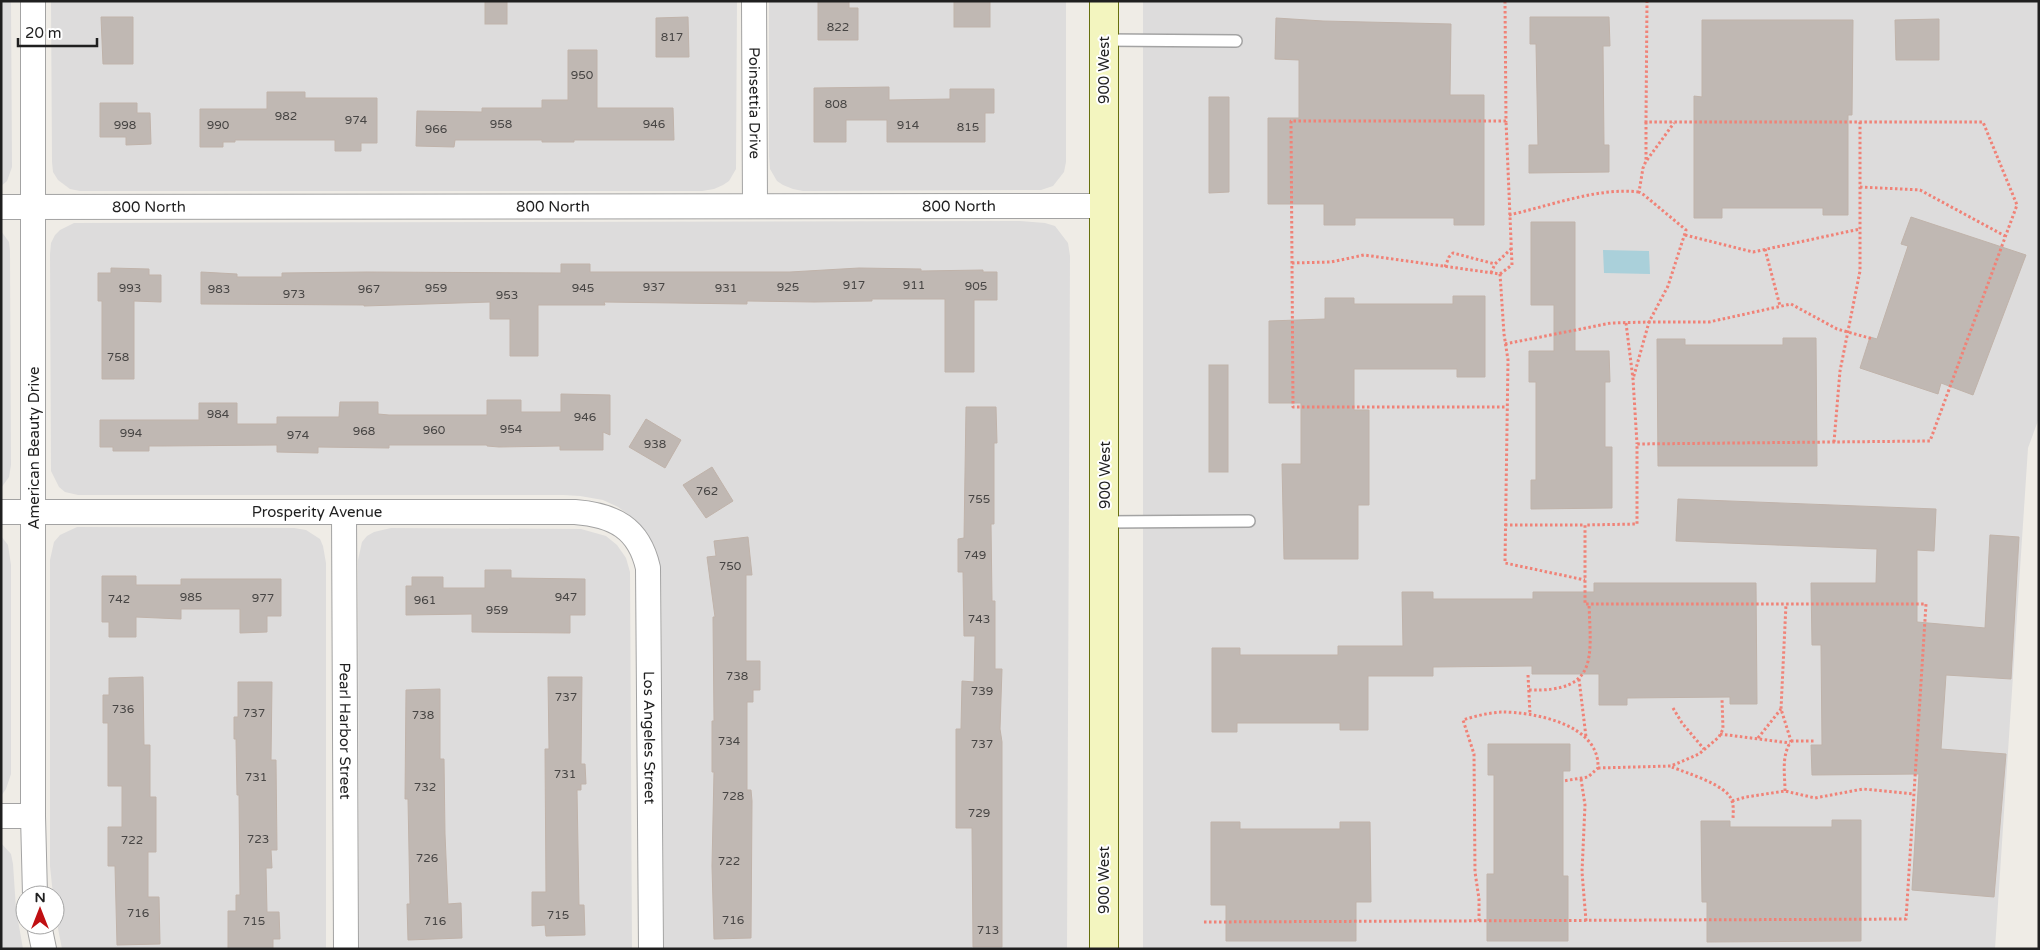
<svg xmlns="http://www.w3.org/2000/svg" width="2040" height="950" font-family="'Varela Round',sans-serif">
<rect width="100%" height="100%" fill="#efece6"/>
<g fill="#dddcdc">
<path d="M1 1H11L12 167 7 181 1 186Z"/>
<path d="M51 1H737L736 169 729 181 723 185 714 189 702 191H80L70 189 58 180 53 172 52 162Z"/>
<path d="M769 1H1066V162L1064 172 1053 186 1041 190 803 191 793 189 783 185 777 181 770 169 769 156Z"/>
<path d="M1143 1H2039V418L2028 448 1995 949H1143Z"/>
<path d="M1020 221 1045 223 1055 226 1068 243 1070 256 1067 949H664L661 569 649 536 636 520 618 507 603 500 580 496 564 495H78L65 492 59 487 51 471 50 254 51 243 55 235 60 230 74 223Z"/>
<path d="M1 231 9 242 10 251 11 465 9 477 1 488Z"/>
<path d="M77 527 294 528 306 530 320 539 323 546 326 563V949H62L55 913V895H53L50 866V560L54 542 60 535Z"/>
<path d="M391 528 581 529 606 536 617 545 626 558 630 572 632 949H359L358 560 362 542 367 536 374 532Z"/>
<path d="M1 536 8 545 11 565V774L6 789 1 796Z"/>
<path d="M1 843 11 854 13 864 16 909 23 949H1Z"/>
</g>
<path fill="#aad0da" d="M1603 250 1649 251 1650 274 1604 273Z"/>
<g fill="#c0b8b3" stroke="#c0b3aa">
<rect x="485" y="1" width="22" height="23"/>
<path d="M818 1H849V8H858V40H818Z"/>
<rect x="954" y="1" width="36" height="26"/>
<path d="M101 17H133V64H103Z"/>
<path d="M688 17 689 57H656V18Z"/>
<path d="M1530 17H1609L1610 46H1603L1604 145H1609V172L1529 173V145H1538L1536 44H1530Z"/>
<path d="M1276 18 1323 21 1451 24 1450 95H1484V225H1454V218H1355V225H1324V204H1268V118H1299V60L1275 59Z"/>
<path d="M1939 19V60H1896L1895 20Z"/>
<path d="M1702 20H1853L1852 115H1848V215H1823V208H1722V218H1694V96L1702 97Z"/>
<path d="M568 50H597V108H673L674 140H574V142H542V140H455L454 147 416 146 417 111 482 112V108H542V100H568Z"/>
<path d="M889 87V100L950 99V89H994V113H985V142H887V120H846V142H814V88Z"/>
<path d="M267 92H305V98H377V143H361V151H335V140H235V142H223V147H200V109H267Z"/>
<path d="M1209 97H1229V192L1209 193Z"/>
<path d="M100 103H137V113H150L151 144 126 145V137H100Z"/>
<path d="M1911 217 2026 255 1973 395 1941 383 1938 394 1860 368 1870 337 1877 339 1908 246 1901 244Z"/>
<path d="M1531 222H1575V351H1609L1610 382H1605V447H1612V508L1531 509V480H1536V382H1529V351H1554V305H1531Z"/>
<path d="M561 264H590V272H790L859 268 921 269V271L983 270V272H997V300H974V372H945V299H872V301L814 302 747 301V304L604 302 605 305H538V356H510V319H490V302L364 306V305L201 304V272L237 274V277H282V273L367 272 561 273Z"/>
<path d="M111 268 149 269V275H161V302L134 301V379H102V301H98V273H111Z"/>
<path d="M1453 296H1485V377H1457V369H1354V410H1369V505H1358V559H1284L1282 464H1301V403H1269V321L1325 319V298H1354V304H1453Z"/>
<path d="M1783 338H1816L1817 466H1658L1657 339H1685V345H1783Z"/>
<rect x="1209" y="365" width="19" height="107"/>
<path d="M561 394 610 395V435L603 432V450H560V446L499 447 487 446V445H389V448L318 447V453L277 452V445L162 446H149V451H113V447H100V420H199V403H237V424H277V417H339L340 402H378V414L389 415H487V400H521V412H561Z"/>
<path d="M966 407H996L997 443H994V524H991L992 601H995V669H1002L1000 729 1002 742V947H973L972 828H956V729H961L962 681 974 682 975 636H964L963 572H958V539L964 538Z"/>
<path d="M646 419 681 440 665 468 629 447Z"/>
<path d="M712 467 733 501 706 518 683 485Z"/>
<path d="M1678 499 1936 509 1934 551 1917 550V622L1985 628 1990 535 2019 537 2011 679 1946 675 1941 749 2006 754 1994 897 1912 890 1919 774 1812 775 1811 745H1822L1821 645H1812L1811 583H1876L1877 549 1676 541Z"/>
<path d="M748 537 752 575H746V661H760V690H753V702H747V790H751L752 801 751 938 714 939 712 866 714 772H712V721H714L713 617H715L707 557 716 556 714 541Z"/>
<path d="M485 570H511V578L585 579V615H570V633L472 632V614L406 615V586H412V577H443V588H485Z"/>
<path d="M102 576H136V585H181V579H281V616H267V632L240 633V609H181V619L136 617V637H109V622H102Z"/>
<path d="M1594 583H1756L1757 704H1730V697L1627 698V705H1599V674H1532V666L1433 667V676H1368V730H1340V723H1237V732H1212V648H1240V655H1338V646H1403L1402 592H1433V599H1533V592H1594Z"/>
<path d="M143 677 144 745H150V797H156V852H148V897H159L160 944 117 945 115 866H108V827H122V786H108V723H103V695H109V678Z"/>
<path d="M548 677H582L581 764H585L586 784H581V790H577L579 905H584L585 935 546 936 545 925 532 926V892H546L545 749H549Z"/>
<path d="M238 682H272L271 760H276L277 850H271L272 868H266L267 912H279L280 939H273V949H228V911H236V895H240L239 795H237L236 739H234V717H238Z"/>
<path d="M440 689V759H444L445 834 448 904 461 903 462 938 408 940 407 904H410L408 799H405L406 690Z"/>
<path d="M1488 744H1570V771H1563V876H1568V941H1487V874H1494V775H1488Z"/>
<path d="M1832 820H1861V941L1707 942V902H1702L1701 821H1730V827H1832Z"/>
<path d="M1211 822H1240V829H1340V822H1370L1371 902H1356V941H1226V905H1211Z"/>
</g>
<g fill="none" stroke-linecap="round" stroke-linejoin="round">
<g stroke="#a3a3a3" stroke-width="14">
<g id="lane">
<path d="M1104 40 1236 41"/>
<path d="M1105 522 1249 521"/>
</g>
</g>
<g stroke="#a3a3a3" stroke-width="26">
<g id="street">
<path d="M33 1V816L35 895"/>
<path id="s1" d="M754 1 755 206"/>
<path id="s2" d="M1 207 1105 206"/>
<path id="s3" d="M1 512H575C614 515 639 528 648 568L651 949"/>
<path id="s4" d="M344 512 346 949"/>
<path d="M1 816H33"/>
<path d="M39 925 44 949"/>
</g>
</g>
<g stroke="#67700d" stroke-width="30">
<path id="secondary" d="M1104 1V949"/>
</g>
<g stroke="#f08277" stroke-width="3" stroke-dasharray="2.5 2.5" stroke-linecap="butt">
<path d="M1505 1 1506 121H1291L1293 407H1507"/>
<path d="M1646 122V161L1643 168 1639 192 1644 195 1686 230 1668 286 1649 322H1709L1791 304 1837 329 1873 339"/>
<path d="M1647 160 1674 123"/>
<path d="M1860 187 1920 190 2005 236"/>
<path d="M1509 215C1549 206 1599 187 1639 192"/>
<path d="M1685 235 1753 252 1860 229"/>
<path d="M1765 249 1780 306"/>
<path d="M1292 263 1331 262 1364 255 1500 274 1504 334 1508 360 1505 563 1585 580"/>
<path d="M1445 267 1449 257 1453 253 1495 264 1511 249"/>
<path d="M1491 273 1495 264"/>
<path d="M1500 274 1512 265 1506 121"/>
<path d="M1626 323 1633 379 1637 444"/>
<path d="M1505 344 1611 323 1649 322 1633 379"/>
<path d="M1834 442 1840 371 1860 271V122"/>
<path d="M1505 525H1585"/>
<path d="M1528 675 1530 714"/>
<path d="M1579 679 1586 737"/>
<path d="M1529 690C1598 692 1591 659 1589 604"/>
<path d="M1673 708 1682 723 1704 749"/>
<path d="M1720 734 1790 743"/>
<path d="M1758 738 1781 709"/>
<path d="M1791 741H1816"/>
<path d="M1672 767C1686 773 1728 785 1732 801 1734 807 1733 814 1733 820"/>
<path d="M1598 768 1671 766 1699 754 1719 737 1723 729 1722 699"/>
<path d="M1581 779 1585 805 1582 872 1586 921"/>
<path d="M1785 791C1785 774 1781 757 1791 741L1781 709 1786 604"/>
<path d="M1732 801 1746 797 1785 791 1815 798 1863 789 1914 794"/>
<path d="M1479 921V899L1475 872 1474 754 1463 720C1475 716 1488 713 1501 712 1534 712 1600 724 1598 768L1588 777 1563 781"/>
<path d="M1204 922 1906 919 1926 604H1585V525L1637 524V444L1930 441 2017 205 1983 122H1646L1647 1"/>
</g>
<use href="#lane" stroke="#fff" stroke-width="11"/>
<use href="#street" stroke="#fff" stroke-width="24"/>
<use href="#secondary" stroke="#f3f5bf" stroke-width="28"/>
</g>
<g text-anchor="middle" stroke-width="4" stroke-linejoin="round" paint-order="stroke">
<g font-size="12" fill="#474544">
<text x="838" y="31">822</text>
<text x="672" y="41">817</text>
<text x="582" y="79">950</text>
<text x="836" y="108">808</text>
<text x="286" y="120">982</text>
<text x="356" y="124">974</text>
<text x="501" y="128">958</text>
<text x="654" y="128">946</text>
<text x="125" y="129">998</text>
<text x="218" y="129">990</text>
<text x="908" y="129">914</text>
<text x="968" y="131">815</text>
<text x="436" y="133">966</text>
<text x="854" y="289">917</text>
<text x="914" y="289">911</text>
<text x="976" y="290">905</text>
<text x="654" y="291">937</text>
<text x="788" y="291">925</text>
<text x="130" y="292">993</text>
<text x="436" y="292">959</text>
<text x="583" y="292">945</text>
<text x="726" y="292">931</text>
<text x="219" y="293">983</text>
<text x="369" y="293">967</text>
<text x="294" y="298">973</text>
<text x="507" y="299">953</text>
<text x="118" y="361">758</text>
<text x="218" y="418">984</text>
<text x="585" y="421">946</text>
<text x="511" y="433">954</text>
<text x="434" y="434">960</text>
<text x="364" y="435">968</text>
<text x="131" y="437">994</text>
<text x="298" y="439">974</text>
<text x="655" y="448">938</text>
<text x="707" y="495">762</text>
<text x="979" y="503">755</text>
<text x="975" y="559">749</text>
<text x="730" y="570">750</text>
<text x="191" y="601">985</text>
<text x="566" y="601">947</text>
<text x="263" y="602">977</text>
<text x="119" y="603">742</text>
<text x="425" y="604">961</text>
<text x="497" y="614">959</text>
<text x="979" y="623">743</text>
<text x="737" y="680">738</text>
<text x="982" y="695">739</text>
<text x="566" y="701">737</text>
<text x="123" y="713">736</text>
<text x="254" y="717">737</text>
<text x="423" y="719">738</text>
<text x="729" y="745">734</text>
<text x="982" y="748">737</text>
<text x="565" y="778">731</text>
<text x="256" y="781">731</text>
<text x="425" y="791">732</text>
<text x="733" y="800">728</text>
<text x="979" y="817">729</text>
<text x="258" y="843">723</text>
<text x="132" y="844">722</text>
<text x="427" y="862">726</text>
<text x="729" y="865">722</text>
<text x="138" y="917">716</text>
<text x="558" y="919">715</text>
<text x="733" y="924">716</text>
<text x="254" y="925">715</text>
<text x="435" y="925">716</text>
<text x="988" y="934">713</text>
</g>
<g font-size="15" fill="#1f1f1f" stroke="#fff">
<text transform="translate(1104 70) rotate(-90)" y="5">900 West</text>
<text dy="5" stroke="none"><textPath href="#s1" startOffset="102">Poinsettia Drive</textPath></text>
<text dy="5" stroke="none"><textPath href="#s2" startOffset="552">800 North</textPath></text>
<text dy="5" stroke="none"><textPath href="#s2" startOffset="958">800 North</textPath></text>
<text dy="5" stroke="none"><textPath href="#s2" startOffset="148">800 North</textPath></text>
<text transform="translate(34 448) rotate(-90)" y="5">American Beauty Drive</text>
<text transform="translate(1105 475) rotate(-90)" y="5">900 West</text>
<text dy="5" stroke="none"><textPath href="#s3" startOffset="316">Prosperity Avenue</textPath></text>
<text dy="5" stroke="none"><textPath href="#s4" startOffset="219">Pearl Harbor Street</textPath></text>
<text dy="5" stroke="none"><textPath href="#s3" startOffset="844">Los Angeles Street</textPath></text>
<text transform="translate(1104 880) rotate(-90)" y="5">900 West</text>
</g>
</g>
<rect width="2040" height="950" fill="none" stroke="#1f1f1f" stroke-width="5"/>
<g transform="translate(40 910)"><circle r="24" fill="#ffffff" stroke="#a5a5a5"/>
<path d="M0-4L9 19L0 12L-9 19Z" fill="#c00f12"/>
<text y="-8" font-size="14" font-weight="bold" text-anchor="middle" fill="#1f1f1f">N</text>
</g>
<path d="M18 38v8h79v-8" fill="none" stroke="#1f1f1f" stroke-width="2.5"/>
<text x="25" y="38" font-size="15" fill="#1f1f1f" stroke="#ffffff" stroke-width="4" paint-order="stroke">20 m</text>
</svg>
